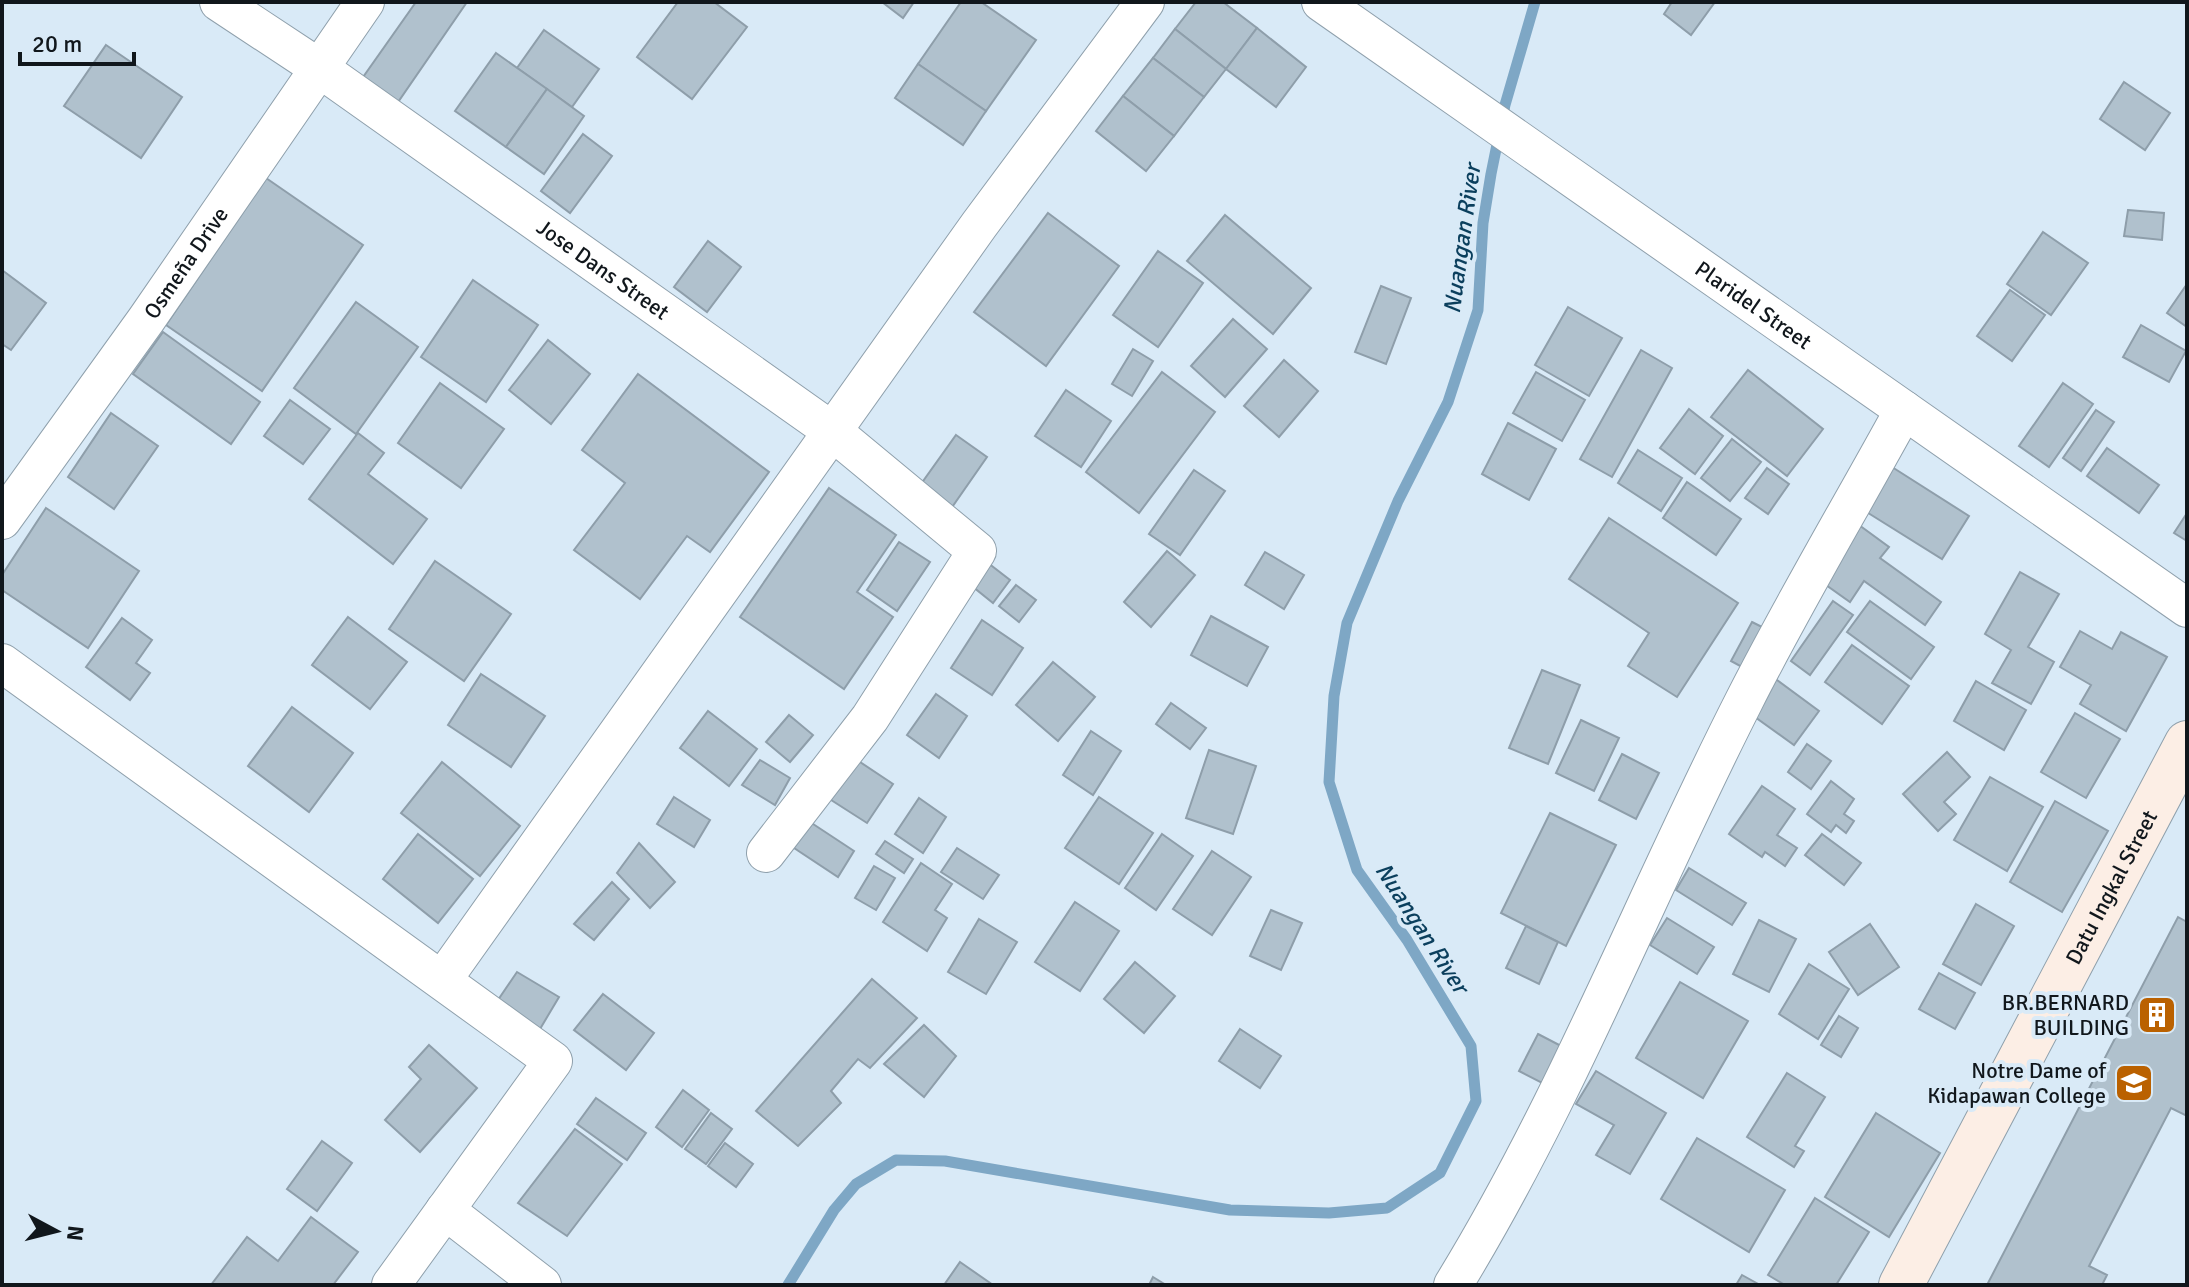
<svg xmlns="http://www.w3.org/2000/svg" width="2189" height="1287" font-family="Signika,sans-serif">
<rect width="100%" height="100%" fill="#d9eaf7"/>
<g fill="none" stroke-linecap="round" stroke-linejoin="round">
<path stroke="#7ea7c5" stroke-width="11" d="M788 1285 834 1210 856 1184 896 1160 945 1161 1230 1210 1329 1213 1387 1208 1440 1173 1476 1101 1471 1046 1407 940 1357 870 1329 782 1334 696 1347 623 1398 501 1448 402 1478 310 1483 223 1491 174 1505 105 1535 2"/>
</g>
<g fill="#b0c1cd" stroke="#8e9eaa" stroke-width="2">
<path d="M416 2H467L396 105 361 80Z"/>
<path d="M678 2H714L747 27 692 99 637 57Z"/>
<path d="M882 2H914L903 18Z"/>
<path d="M961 2H981L1036 40 986 111 918 64Z"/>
<path d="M1196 2H1223L1257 28 1226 69 1175 29Z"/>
<path d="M1672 2H1715L1691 35 1664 14Z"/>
<path d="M1257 28 1306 67 1276 107 1226 69Z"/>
<path d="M1175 29 1226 69 1204 97 1153 58Z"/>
<path d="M544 30 599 69 572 107 517 68Z"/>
<path d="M106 45 182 97 141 158 64 106Z"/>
<path d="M496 53 547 89 506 147 455 111Z"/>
<path d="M1153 58 1204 97 1174 136 1123 96Z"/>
<path d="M918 64 986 111 963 145 895 98Z"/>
<path d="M2124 82 2170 113 2145 150 2100 119Z"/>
<path d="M547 89 584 116 544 174 506 147Z"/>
<path d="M1123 96 1174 136 1146 171 1096 131Z"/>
<path d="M583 134 612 156 570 213 541 191Z"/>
<path d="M266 178 363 245 262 391 166 325Z"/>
<path d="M2128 210 2164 213 2162 240 2124 236Z"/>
<path d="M1048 213 1119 266 1046 366 974 312Z"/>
<path d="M1225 215 1311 288 1273 334 1187 261Z"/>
<path d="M2043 232 2088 263 2051 315 2007 284Z"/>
<path d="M708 241 741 267 707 312 674 287Z"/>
<path d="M1158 251 1203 283 1158 347 1113 315Z"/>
<path d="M2 270 46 303 11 350 2 344Z"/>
<path d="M473 280 538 325 486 402 421 357Z"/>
<path d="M2187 284V327L2167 313Z"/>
<path d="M1381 286 1411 298 1386 364 1355 352Z"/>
<path d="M2010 290 2045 315 2012 361 1977 336Z"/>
<path d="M356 302 418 347 356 434 294 388Z"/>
<path d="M1568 307 1622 338 1589 396 1535 365Z"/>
<path d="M1233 319 1267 349 1225 397 1191 366Z"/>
<path d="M2141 325 2186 351 2169 382 2123 357Z"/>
<path d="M163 332 260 402 231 444 133 374Z"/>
<path d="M548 340 590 374 551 424 509 390Z"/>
<path d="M1133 349 1153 361 1132 396 1112 384Z"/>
<path d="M1641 350 1672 368 1612 477 1580 459Z"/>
<path d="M1284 360 1318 391 1279 437 1244 406Z"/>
<path d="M1748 370 1823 429 1787 476 1711 417Z"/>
<path d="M1162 372 1215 412 1139 513 1086 472Z"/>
<path d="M1536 372 1585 400 1562 441 1513 413Z"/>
<path d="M638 374 769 472 710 552 687 536 640 599 574 550 625 483 582 450Z"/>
<path d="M440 383 504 429 461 488 398 443Z"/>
<path d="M2063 383 2093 404 2049 467 2019 446Z"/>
<path d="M1066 390 1111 421 1081 467 1035 436Z"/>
<path d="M290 400 330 429 303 464 264 436Z"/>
<path d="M1689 409 1723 436 1695 474 1660 448Z"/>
<path d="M2096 410 2114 422 2081 471 2063 458Z"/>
<path d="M111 413 158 446 114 509 68 477Z"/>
<path d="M1508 423 1556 449 1529 500 1482 474Z"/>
<path d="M358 433 384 453 368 474 427 519 393 564 309 499Z"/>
<path d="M956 435 987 457 948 513 916 491Z"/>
<path d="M1732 439 1761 462 1730 501 1701 478Z"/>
<path d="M2107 448 2159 485 2139 513 2087 476Z"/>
<path d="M1638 450 1682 478 1661 511 1618 483Z"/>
<path d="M1892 467 1969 516 1942 559 1865 511Z"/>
<path d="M1767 468 1789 484 1768 514 1745 498Z"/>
<path d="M1194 470 1225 491 1180 555 1149 534Z"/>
<path d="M1687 482 1741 519 1716 555 1663 518Z"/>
<path d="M829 488 896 535 857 592 893 617 844 689 740 617Z"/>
<path d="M46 508 139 571 88 648 2 590V575Z"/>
<path d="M2187 513V541L2174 533Z"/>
<path d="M1609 518 1738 603 1677 697 1628 666 1649 633 1569 579Z"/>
<path d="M1859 525 1889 547 1880 558 1941 602 1925 625 1864 581 1850 602 1819 580Z"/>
<path d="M899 542 930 562 897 611 867 590Z"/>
<path d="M1167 551 1195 575 1151 627 1124 602Z"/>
<path d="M1265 552 1304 575 1284 609 1245 585Z"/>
<path d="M979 556 1010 580 993 603 962 578Z"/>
<path d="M435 561 511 614 464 681 389 629Z"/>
<path d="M2020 572 2059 594 2028 647 2054 662 2031 704 1992 683 2011 650 1985 634Z"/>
<path d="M1016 585 1036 600 1019 622 999 606Z"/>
<path d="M1833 601 1853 615 1810 675 1791 661Z"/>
<path d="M1870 601 1934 647 1911 679 1847 632Z"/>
<path d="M1211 616 1268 647 1247 686 1191 655Z"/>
<path d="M348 617 407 662 370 709 312 665Z"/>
<path d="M122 618 152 640 136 663 150 673 130 700 86 667Z"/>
<path d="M982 620 1023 648 992 695 951 668Z"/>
<path d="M1752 622 1774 633 1753 673 1731 661Z"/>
<path d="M2080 631 2112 649 2121 632 2167 657 2126 731 2080 704 2091 685 2060 667Z"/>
<path d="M1852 645 1909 686 1882 724 1825 682Z"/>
<path d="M1053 662 1095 697 1058 741 1016 705Z"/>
<path d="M1542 670 1580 685 1548 764 1509 748Z"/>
<path d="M481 674 545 716 511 767 448 725Z"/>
<path d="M1773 677 1819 711 1794 745 1748 712Z"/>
<path d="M1976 681 2026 710 2004 750 1954 721Z"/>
<path d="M936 694 967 716 939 758 907 735Z"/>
<path d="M1171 703 1206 728 1190 749 1156 724Z"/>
<path d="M292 707 353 753 309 812 248 766Z"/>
<path d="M708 711 757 749 729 786 680 748Z"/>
<path d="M2075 713 2120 739 2086 798 2041 772Z"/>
<path d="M789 715 813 735 790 762 766 742Z"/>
<path d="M1581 720 1619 738 1594 791 1556 773Z"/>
<path d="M1091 731 1121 751 1093 795 1063 775Z"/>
<path d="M1807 744 1831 761 1811 789 1788 772Z"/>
<path d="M1209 750 1256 766 1233 834 1186 818Z"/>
<path d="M1947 752 1970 777 1944 802 1956 814 1938 831 1903 794Z"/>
<path d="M1622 754 1659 773 1636 819 1599 800Z"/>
<path d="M854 758 893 784 867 823 828 798Z"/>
<path d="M760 760 790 778 775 805 742 785Z"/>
<path d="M442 762 520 826 480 876 401 813Z"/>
<path d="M1990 777 2043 807 2007 871 1954 840Z"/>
<path d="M1831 781 1854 799 1844 814 1854 821 1846 833 1836 825 1831 832 1807 814Z"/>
<path d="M1762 786 1795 809 1777 835 1797 848 1785 866 1765 852 1762 857 1729 834Z"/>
<path d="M674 797 710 820 694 847 657 824Z"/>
<path d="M1099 797 1153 833 1119 884 1065 848Z"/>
<path d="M919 798 946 817 923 853 895 834Z"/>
<path d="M2055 801 2108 831 2062 912 2010 882Z"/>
<path d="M1550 813 1616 845 1566 946 1501 913Z"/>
<path d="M807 820 854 851 838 877 791 846Z"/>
<path d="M418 834 473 879 438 923 383 879Z"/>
<path d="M1162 834 1193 856 1156 910 1125 888Z"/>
<path d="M1822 834 1861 863 1844 885 1805 855Z"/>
<path d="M885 841 913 859 904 873 876 854Z"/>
<path d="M639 843 675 882 650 908 617 873Z"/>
<path d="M957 848 999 875 983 899 941 872Z"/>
<path d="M1212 851 1251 877 1212 935 1173 909Z"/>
<path d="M921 863 952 884 935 910 947 918 927 951 883 922Z"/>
<path d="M874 866 895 878 876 910 855 898Z"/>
<path d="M1689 868 1746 903 1732 925 1676 890Z"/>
<path d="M612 882 629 899 594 940 574 924Z"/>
<path d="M1075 902 1119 931 1080 991 1035 962Z"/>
<path d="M1976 904 2014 926 1981 985 1943 964Z"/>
<path d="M1271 910 1302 923 1281 970 1250 956Z"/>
<path d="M2178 917 2187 922V1116L2171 1108 2089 1266 2107 1275 2102 1285H1987Z"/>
<path d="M1667 918 1714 947 1697 974 1650 945Z"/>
<path d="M979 919 1017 942 986 994 948 972Z"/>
<path d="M1759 920 1796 939 1769 992 1733 974Z"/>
<path d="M1870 924 1899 967 1858 995 1829 952Z"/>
<path d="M1526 926 1558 942 1539 984 1506 968Z"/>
<path d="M1135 962 1175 996 1144 1033 1104 999Z"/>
<path d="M1809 964 1849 989 1818 1039 1779 1014Z"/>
<path d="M517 972 559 997 540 1029 498 1000Z"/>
<path d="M1939 973 1975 993 1955 1029 1919 1009Z"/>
<path d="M872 979 917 1018 870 1068 858 1059 831 1091 841 1103 798 1146 756 1111Z"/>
<path d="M1680 982 1748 1021 1703 1098 1636 1058Z"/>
<path d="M603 994 654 1033 626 1070 574 1030Z"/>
<path d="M1839 1016 1858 1028 1841 1057 1821 1045Z"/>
<path d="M924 1025 956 1056 924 1097 884 1064Z"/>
<path d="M1240 1029 1281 1056 1260 1088 1219 1061Z"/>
<path d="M1538 1034 1565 1048 1546 1085 1519 1071Z"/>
<path d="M429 1045 477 1088 420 1152 385 1120 421 1079 409 1067Z"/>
<path d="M1596 1071 1666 1113 1630 1174 1596 1155 1614 1125 1576 1104Z"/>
<path d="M1787 1073 1825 1097 1795 1146 1804 1151 1794 1167 1747 1137Z"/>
<path d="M683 1090 709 1110 682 1147 656 1127Z"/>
<path d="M596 1098 646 1133 627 1160 577 1124Z"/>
<path d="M711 1113 732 1129 706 1164 685 1149Z"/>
<path d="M1876 1113 1940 1153 1889 1237 1825 1197Z"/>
<path d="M575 1129 622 1164 567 1236 518 1203Z"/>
<path d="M1697 1138 1785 1190 1749 1252 1661 1199Z"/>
<path d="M322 1141 352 1163 317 1211 287 1189Z"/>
<path d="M725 1143 753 1164 736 1187 708 1166Z"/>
<path d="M1815 1198 1869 1232 1836 1285H1785L1768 1275Z"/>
<path d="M311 1217 358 1252 333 1285H211L247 1237 278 1261Z"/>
<path d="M960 1262 993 1285H944Z"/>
<path d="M1742 1275 1760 1285H1736Z"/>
<path d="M1153 1277 1166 1285H1149Z"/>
</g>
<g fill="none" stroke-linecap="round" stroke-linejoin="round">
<g stroke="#8fa0ac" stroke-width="40">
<g id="street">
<path id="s1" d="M219 2 319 68 832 431 977 551 870 718 766 853"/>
<path id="s2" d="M1321 2 2187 608"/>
<path id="s3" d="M2 520 146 320 365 2"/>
<path d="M2 663 553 1061 391 1285"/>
<path d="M443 979 979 225 1145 2"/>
<path d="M445 1210 542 1285"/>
<path d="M1453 1285C1567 1099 1645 895 1744 701 1794 602 1851 507 1904 410"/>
</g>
</g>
<g stroke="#8fa0ac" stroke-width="46">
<g id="secondary">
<path id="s4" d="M1901 1285 2187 743"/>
</g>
</g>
<use href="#street" stroke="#fff" stroke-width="38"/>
<use href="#secondary" stroke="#fceee5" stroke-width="44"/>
</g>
<defs>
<g id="building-square" transform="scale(2)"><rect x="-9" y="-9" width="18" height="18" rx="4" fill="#ba6100" stroke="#d9eaf7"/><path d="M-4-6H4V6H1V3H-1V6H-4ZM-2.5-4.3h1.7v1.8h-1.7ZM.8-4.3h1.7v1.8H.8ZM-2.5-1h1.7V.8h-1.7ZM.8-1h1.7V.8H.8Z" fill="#fff"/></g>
<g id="university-square" transform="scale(2)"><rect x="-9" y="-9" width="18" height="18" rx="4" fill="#ba6100" stroke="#d9eaf7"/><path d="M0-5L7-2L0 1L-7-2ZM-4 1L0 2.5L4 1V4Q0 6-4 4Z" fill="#fff"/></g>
</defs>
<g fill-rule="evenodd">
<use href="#building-square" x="2157" y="1015"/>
<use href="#university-square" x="2134" y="1083"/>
</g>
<g text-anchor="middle" stroke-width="8" stroke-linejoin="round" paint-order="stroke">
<g font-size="22" fill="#11171c" stroke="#d9eaf7">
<text dy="8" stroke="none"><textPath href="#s3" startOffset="316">Osmeña Drive</textPath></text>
<text dy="8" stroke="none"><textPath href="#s1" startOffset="468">Jose Dans Street</textPath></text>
<text dy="8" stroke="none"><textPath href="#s2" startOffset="528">Plaridel Street</textPath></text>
<text dy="8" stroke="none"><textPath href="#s4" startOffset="450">Datu Ingkal Street</textPath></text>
</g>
<g font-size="22" fill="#11171c" stroke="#d9eaf7" text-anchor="end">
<text x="2129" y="1010">BR.BERNARD<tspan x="2129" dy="25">BUILDING</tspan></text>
<text x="2106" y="1078">Notre Dame of<tspan x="2106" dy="25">Kidapawan College</tspan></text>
</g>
<g font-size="24" font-style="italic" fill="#0b3f5d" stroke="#d9eaf7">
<text transform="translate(1462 239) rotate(-82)" y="8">Nuangan River</text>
<text transform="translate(1422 928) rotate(57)" y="8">Nuangan River</text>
</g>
</g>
<rect width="2189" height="1287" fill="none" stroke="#11171c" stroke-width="8"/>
<g transform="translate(56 1231) rotate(97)" stroke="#d9eaf7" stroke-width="6" paint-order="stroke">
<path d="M0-6L14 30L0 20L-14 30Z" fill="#11171c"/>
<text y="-12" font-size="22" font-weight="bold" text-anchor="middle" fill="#11171c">N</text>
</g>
<path d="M20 52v12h114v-12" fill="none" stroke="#11171c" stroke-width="4"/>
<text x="32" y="52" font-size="24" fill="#11171c" stroke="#d9eaf7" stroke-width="6" paint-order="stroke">20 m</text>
</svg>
